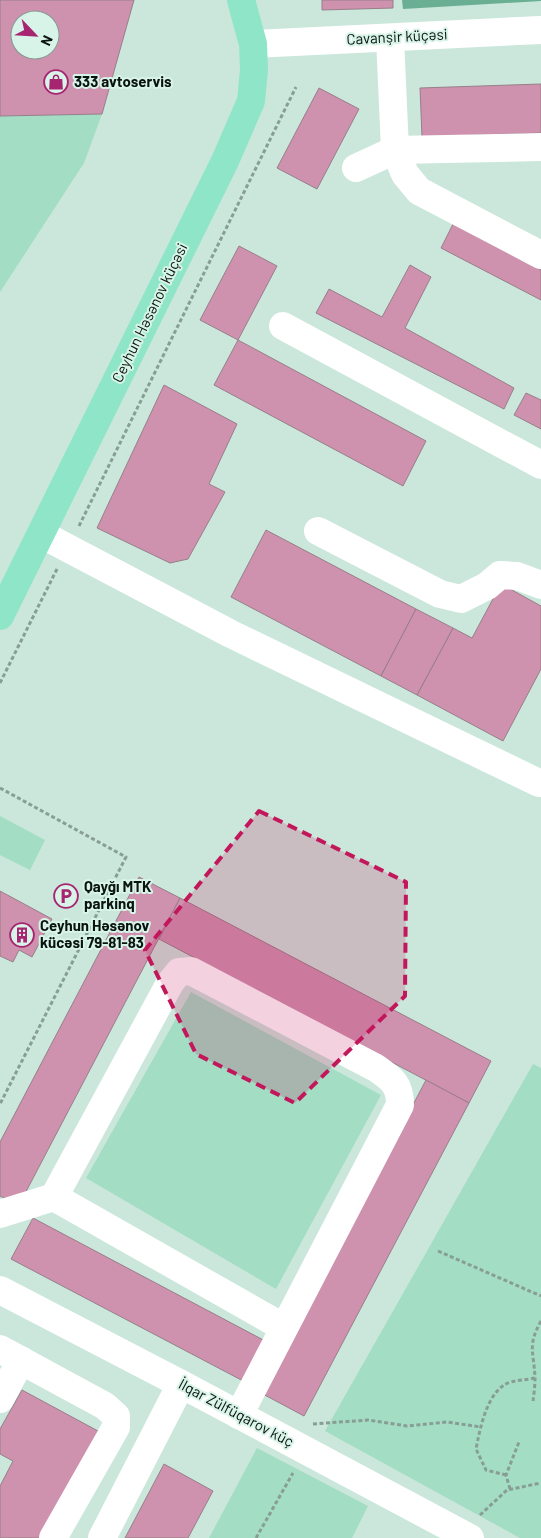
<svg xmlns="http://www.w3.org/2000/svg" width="541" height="1538" font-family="Barlow,sans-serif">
<rect width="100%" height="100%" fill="#cbe7db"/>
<g fill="#a2ddc4">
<path d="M102 114 84 163 0 292V116Z"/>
<path d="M0 816 45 840 30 870 0 855Z"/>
<path d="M191 992 381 1095 276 1289 86 1178Z"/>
<path d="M533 1064 541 1068V1538H520L325 1431Z"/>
<path d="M257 1448 368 1506 352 1538H209Z"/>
</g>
<path fill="#6aaf93" d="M402 0H541V1L403 9Z"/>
<g fill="#ce92ae" stroke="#977f89" fill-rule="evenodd">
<path d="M0 0H134L102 114 0 116ZM20 20H50V50H20Z"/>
<path d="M322 0H393V8L322 10Z"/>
<path d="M541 84V133L422 137 420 88Z"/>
<path d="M319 88 359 109 317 189 277 168Z"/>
<path d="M453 224 541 270V300L441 248Z"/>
<path d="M239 246 277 266 238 340 200 320Z"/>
<path d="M410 265 431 277 405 328 514 388 504 409 316 313 329 289 382 317Z"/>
<path d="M238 340 426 441 403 486 214 385Z"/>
<path d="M164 385 237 424 209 484 225 492 188 559 170 563 97 528Z"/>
<path d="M526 393 541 400V429L514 415Z"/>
<path d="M266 530 416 609 381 676 231 597Z"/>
<path d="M501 584 541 606V669L503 741 417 695 453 628 472 638Z"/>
<path d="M416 609 453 628 417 695 381 676Z"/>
<path d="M139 877 180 898 19 1205 0 1196V1142Z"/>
<path d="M0 891 52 919 32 957 19 950 13 962 0 956Z"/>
<path d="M180 898 491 1061 469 1103 159 939Z"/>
<path d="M426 1080 469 1103 304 1416 261 1393Z"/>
<path d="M33 1218 269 1343 247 1383 11 1259Z"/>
<path d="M22 1390 98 1431 40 1538H0V1486L13 1461 0 1454V1429Z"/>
<path d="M164 1464 213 1491 188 1538H125Z"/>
</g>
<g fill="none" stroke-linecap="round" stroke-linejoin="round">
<g stroke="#889e95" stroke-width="3" stroke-dasharray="4 2.5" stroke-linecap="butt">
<path d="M79 526 296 87"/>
<path d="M0 683 57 569"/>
<path d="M0 788 126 857 0 1104"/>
<path d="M438 1251 541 1296"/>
<path d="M533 1401C534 1394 535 1385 535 1378 534 1352 527 1346 541 1321"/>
<path d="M313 1424 368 1420 407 1426 447 1422 481 1427"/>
<path d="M506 1475 486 1470 476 1449C480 1429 486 1397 504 1385 511 1380 527 1380 535 1378"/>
<path d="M510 1489 506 1475 519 1442"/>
<path d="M480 1515 507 1490 541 1483"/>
<path d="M256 1538 293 1473"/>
</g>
<g stroke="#fff" stroke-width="28">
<path d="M390 38 395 150 405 174 419 191 541 255"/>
<path d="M253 44 541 30"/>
<path d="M356 168 395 150 541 147"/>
<path d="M283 326 541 465"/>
<path d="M318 531 440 594 461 599 487 586 500 575 517 576 541 585"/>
<path d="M41 534 231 634 539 783"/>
<path d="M54 1197 283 1327"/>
<path d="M0 1214 54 1197 170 983 179 972 191 971 376 1068C392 1079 400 1084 400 1105L239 1415"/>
<path d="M0 1290 181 1384 470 1538"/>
<path d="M0 1349 105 1406 116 1416V1427L53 1538"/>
<path d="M0 1399 21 1360"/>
<path d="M102 1538 181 1384"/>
</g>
<path stroke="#8ee5c8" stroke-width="28" d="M0 616 225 161 251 101 254 70 253 44 241 0"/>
</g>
<path fill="#c2185b" fill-opacity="0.2" stroke="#c2185b" stroke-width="4" stroke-dasharray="10 6" stroke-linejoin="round" d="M259 811 406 882 405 996 295 1103 196 1054 145 950Z"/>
<defs>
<g id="shop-ring" transform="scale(1.25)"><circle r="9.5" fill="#d8f4e8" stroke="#a72471" stroke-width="1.5"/><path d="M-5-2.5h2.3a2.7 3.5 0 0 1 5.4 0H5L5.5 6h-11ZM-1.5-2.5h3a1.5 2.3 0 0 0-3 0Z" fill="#a72471"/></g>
<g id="parking-ring" transform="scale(1.25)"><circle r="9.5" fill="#d8f4e8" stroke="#a72471" stroke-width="1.5"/><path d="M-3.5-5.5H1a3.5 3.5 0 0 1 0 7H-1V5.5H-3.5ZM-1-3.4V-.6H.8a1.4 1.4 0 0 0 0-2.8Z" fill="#a72471"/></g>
<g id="building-ring" transform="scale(1.25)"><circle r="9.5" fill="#d8f4e8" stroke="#a72471" stroke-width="1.5"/><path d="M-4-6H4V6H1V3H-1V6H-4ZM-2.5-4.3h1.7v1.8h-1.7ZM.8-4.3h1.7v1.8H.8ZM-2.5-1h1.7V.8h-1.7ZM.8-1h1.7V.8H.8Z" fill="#a72471"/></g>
</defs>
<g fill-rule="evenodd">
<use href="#shop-ring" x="56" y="82"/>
<use href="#parking-ring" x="66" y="896"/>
<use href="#building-ring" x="22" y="935"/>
</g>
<g text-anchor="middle" stroke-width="4" stroke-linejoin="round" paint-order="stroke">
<g font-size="15" fill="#09130f" stroke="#d8f4e8">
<text transform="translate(397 37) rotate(-3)" y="5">Cavanşir küçəsi</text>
<text transform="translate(150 313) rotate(-64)" y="5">Ceyhun Həsənov küçəsi</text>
<text transform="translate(236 1413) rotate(28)" y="5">İlqar Zülfüqarov küç</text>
</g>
<g font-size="15" font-weight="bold" fill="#09130f" stroke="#d8f4e8" text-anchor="start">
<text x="74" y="87">333 avtoservis</text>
<text x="84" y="892">Qayğı MTK<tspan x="84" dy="17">parkinq</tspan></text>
<text x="40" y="931">Ceyhun Həsənov<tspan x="40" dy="17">kücəsi 79-81-83</tspan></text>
</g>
</g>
<g transform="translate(35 35) rotate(115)"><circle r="24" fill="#d8f4e8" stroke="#859a91"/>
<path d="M0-4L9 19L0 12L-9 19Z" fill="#a72471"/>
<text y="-8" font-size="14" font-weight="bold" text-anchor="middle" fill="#09130f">N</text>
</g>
</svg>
